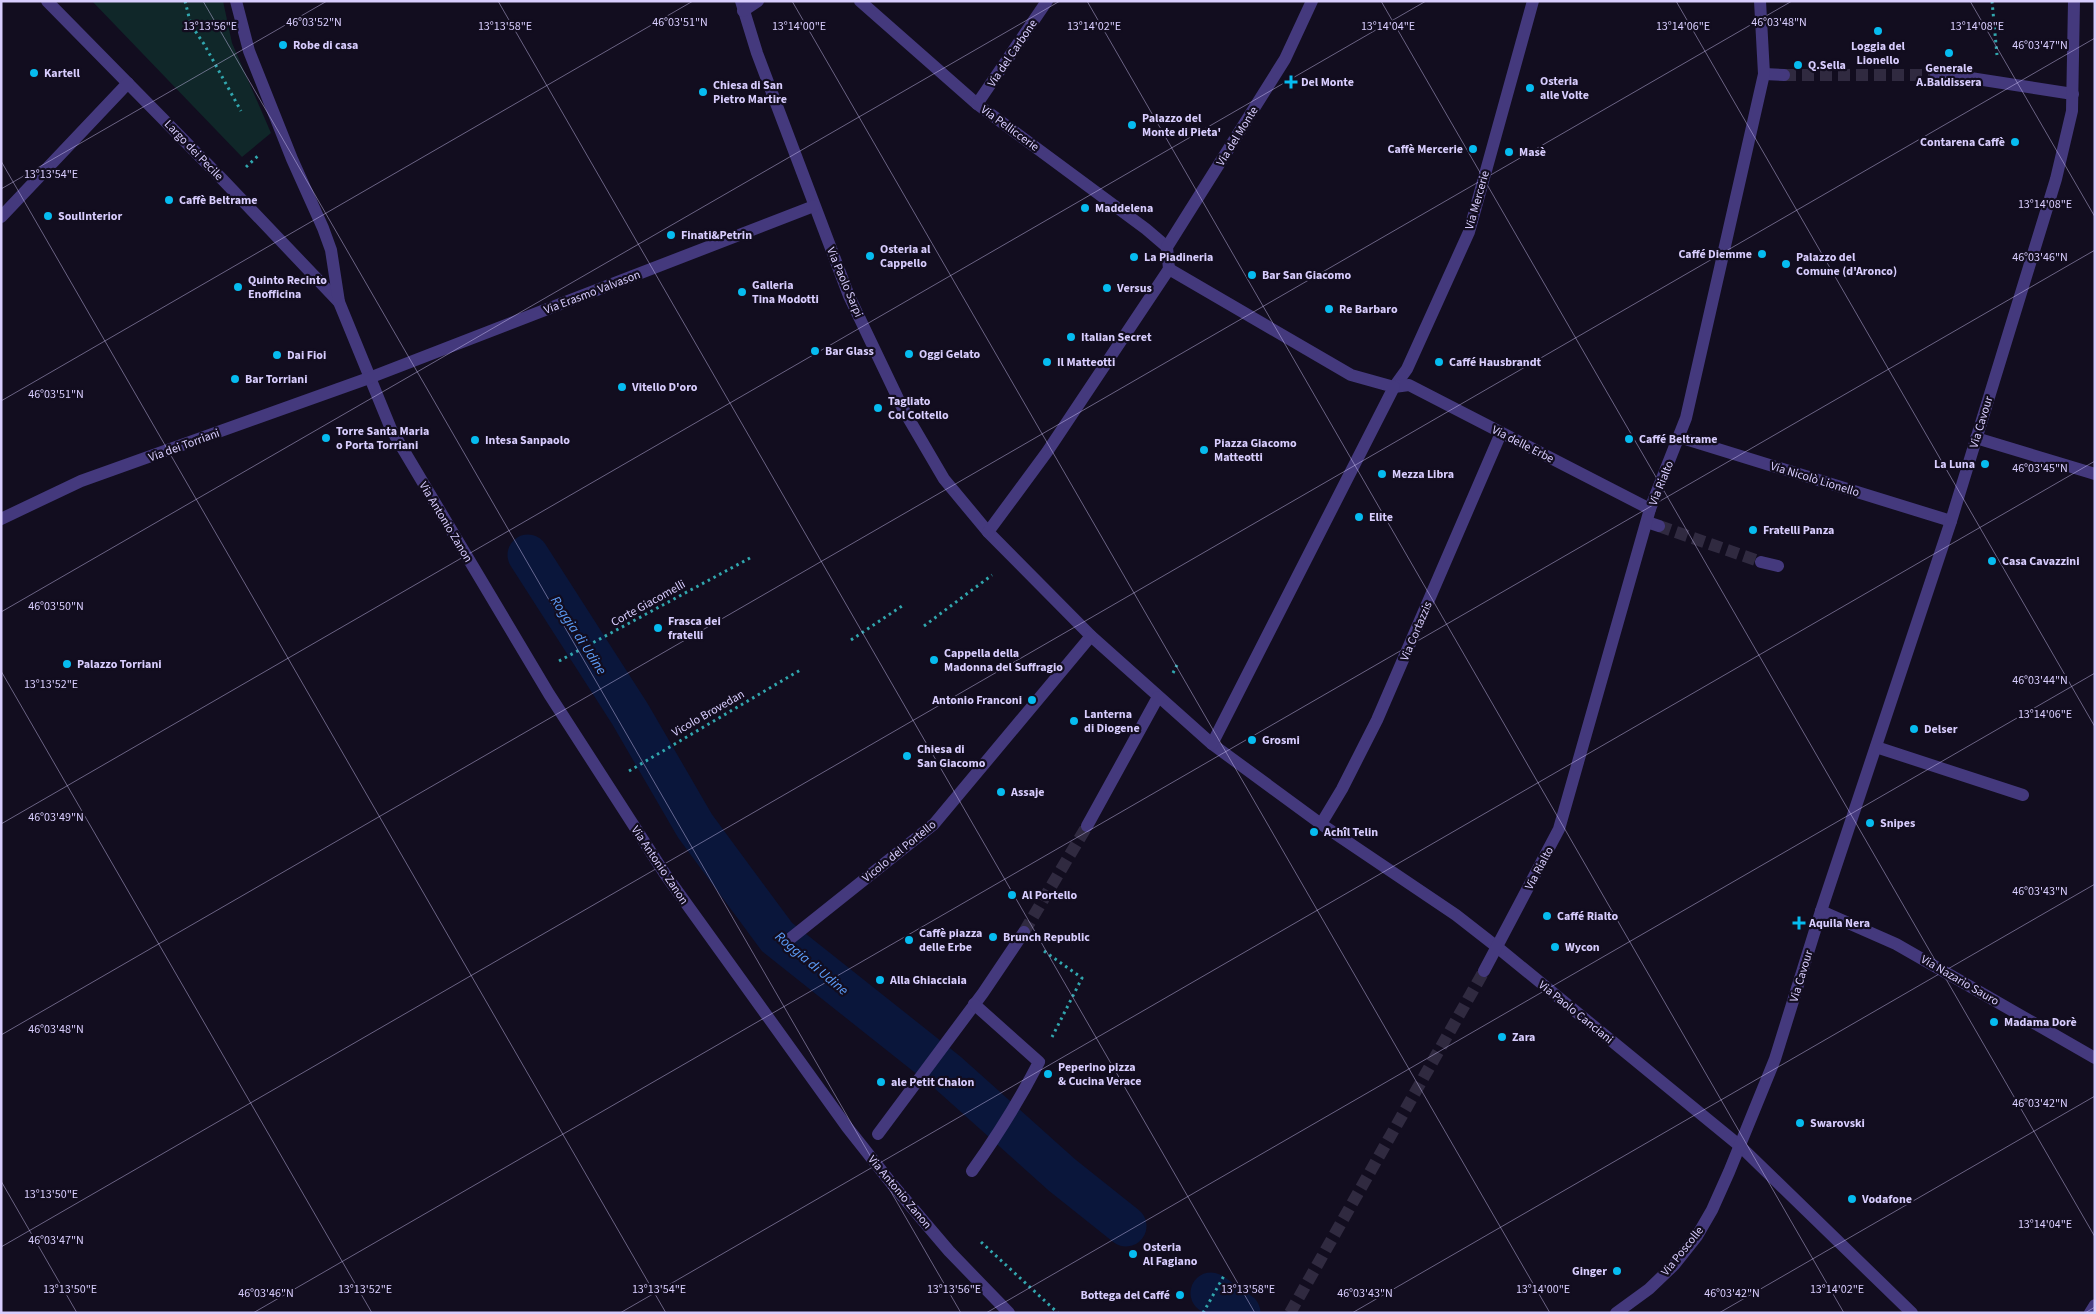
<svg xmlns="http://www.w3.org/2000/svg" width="2096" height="1314" font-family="'Source Sans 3',sans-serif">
<rect width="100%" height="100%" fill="#120d1f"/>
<path fill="#102729" d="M92 1H223L232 43 271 133 242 157Z"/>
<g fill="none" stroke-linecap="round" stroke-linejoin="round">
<g stroke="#0a163b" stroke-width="41">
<path d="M528 555 630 714 695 826 777 937 947 1072 1062 1175 1126 1226"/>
<path d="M1211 1293 1240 1313"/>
</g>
<g stroke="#302a40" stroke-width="12" stroke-dasharray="12 6" stroke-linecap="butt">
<path d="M1784 75H1936"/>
<path d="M1659 526 1761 562"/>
<path d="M1024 932 1087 826"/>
<path d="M1290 1313 1484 971"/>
</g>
<g stroke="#31a6ae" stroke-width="3" stroke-dasharray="2.5 4" stroke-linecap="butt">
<path d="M185 1 191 25 204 44 241 111"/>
<path d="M1992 1 1997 55"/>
<path d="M246 167 260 154"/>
<path d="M924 626 992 575"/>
<path d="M851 640 905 604"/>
<path d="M559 661 750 558"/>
<path d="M1173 673 1177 665"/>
<path d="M629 771 802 669"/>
<path d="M1044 951 1082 978 1052 1037"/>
<path d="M981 1242 1058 1313"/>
<path d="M1203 1313 1225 1274"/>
</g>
<g stroke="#44397d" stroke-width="12">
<path d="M47 1 223 180 339 302"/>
<path d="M236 1 249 51 292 159 323 228 331 250 339 302 391 429 549 694 665 874 847 1127 892 1184 949 1251 1009 1313"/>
<path d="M741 1 757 53 849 296 903 409 944 479 988 532 1091 636 1212 744 1321 824 1456 915 1497 947 1740 1146 1912 1313"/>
<path d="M860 1 977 104 1146 229 1167 247"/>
<path d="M743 11 758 1"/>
<path d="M1764 74 1784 75"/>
<path d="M1936 75H1951L2073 94"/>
<path d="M977 104 1047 1"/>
<path d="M1 217 128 83"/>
<path d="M1169 269 1167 247 1285 59 1312 1"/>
<path d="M1394 387 1407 369 1469 232 1533 1"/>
<path d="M1394 387 1409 385 1650 509"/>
<path d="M1679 437 1951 521"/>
<path d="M1976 438 2095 474"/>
<path d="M1 519 81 481 369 378 814 206"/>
<path d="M1647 522 1659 526"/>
<path d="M988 532 1047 452 1169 269 1351 375 1394 387 1212 744"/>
<path d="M1761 562 1778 566"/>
<path d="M1876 747 2023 795"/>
<path d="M1321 824 1342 789 1377 720 1501 433"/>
<path d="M1087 826 1158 697"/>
<path d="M1821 911 1896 944 2095 1058"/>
<path d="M791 938 934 824 1091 636"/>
<path d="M1484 971 1559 829 1650 509 1686 418 1764 74 1760 1"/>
<path d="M878 1134 983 993 1024 932"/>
<path d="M972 1171C997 1136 1019 1101 1039 1062L974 1004"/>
<path d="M1616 1313 1649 1289 1674 1265 1697 1236 1712 1210 1729 1172 1775 1059 1821 911 1951 521 2056 179 2072 111 2074 1"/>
<path d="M2090 1313 2095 1305"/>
</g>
</g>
<path fill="none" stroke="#d8cdfe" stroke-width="1" stroke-opacity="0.45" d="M203 1 961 1313M498 1 1255 1313M792 1 1550 1313M1087 1 1844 1313M1381 1 2095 1237M1676 1 2095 727M1970 1 2095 217M1 161 666 1313M1 189 327 1M1 401 693 1M1 612 1060 1M1 671 372 1313M1 824 1426 1M1 1035 1792 1M1 1181 77 1313M1 1247 2095 38M253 1313 2095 250M620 1313 2095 461M986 1313 2095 673M1352 1313 2095 884M1719 1313 2095 1096M2085 1313 2095 1307"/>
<g fill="#06bcf0" stroke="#120d1f" stroke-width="2">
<circle cx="1878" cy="31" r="5"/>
<circle cx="283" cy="45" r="5"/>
<circle cx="1949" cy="53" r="5"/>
<circle cx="1798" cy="65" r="5"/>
<circle cx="34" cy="73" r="5"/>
<path d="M1288.5 74.5h5v5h5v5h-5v5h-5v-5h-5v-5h5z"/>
<circle cx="1530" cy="88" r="5"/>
<circle cx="703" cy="92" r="5"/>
<circle cx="1132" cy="125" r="5"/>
<circle cx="2015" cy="142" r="5"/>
<circle cx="1473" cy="149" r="5"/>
<circle cx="1509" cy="152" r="5"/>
<circle cx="169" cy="200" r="5"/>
<circle cx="1085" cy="208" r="5"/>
<circle cx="48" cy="216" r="5"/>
<circle cx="671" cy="235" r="5"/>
<circle cx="1762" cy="254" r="5"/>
<circle cx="870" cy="256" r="5"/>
<circle cx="1134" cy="257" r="5"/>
<circle cx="1786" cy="264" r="5"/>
<circle cx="1252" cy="275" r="5"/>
<circle cx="238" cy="287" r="5"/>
<circle cx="1107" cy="288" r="5"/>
<circle cx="742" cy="292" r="5"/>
<circle cx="1329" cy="309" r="5"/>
<circle cx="1071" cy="337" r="5"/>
<circle cx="815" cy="351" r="5"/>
<circle cx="909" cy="354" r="5"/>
<circle cx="277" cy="355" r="5"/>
<circle cx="1047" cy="362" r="5"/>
<circle cx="1439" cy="362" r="5"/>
<circle cx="235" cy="379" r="5"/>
<circle cx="622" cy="387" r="5"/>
<circle cx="878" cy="408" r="5"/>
<circle cx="326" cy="438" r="5"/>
<circle cx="1629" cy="439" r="5"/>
<circle cx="475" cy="440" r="5"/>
<circle cx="1204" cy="450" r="5"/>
<circle cx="1985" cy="464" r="5"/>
<circle cx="1382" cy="474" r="5"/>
<circle cx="1359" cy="517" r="5"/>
<circle cx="1753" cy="530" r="5"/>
<circle cx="1992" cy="561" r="5"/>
<circle cx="658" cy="628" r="5"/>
<circle cx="934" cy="660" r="5"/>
<circle cx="67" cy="664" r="5"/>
<circle cx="1032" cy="700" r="5"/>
<circle cx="1074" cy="721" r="5"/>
<circle cx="1914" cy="729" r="5"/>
<circle cx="1252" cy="740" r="5"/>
<circle cx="907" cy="756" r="5"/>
<circle cx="1001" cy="792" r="5"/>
<circle cx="1870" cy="823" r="5"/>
<circle cx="1314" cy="832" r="5"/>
<circle cx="1012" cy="895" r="5"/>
<circle cx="1547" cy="916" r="5"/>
<path d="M1796.5 915.5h5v5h5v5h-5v5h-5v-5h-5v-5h5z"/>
<circle cx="993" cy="937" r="5"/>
<circle cx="909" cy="940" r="5"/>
<circle cx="1555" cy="947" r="5"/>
<circle cx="880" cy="980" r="5"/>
<circle cx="1994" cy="1022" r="5"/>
<circle cx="1502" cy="1037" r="5"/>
<circle cx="1048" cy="1074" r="5"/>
<circle cx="881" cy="1082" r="5"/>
<circle cx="1800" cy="1123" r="5"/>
<circle cx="1852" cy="1199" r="5"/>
<circle cx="1133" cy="1254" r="5"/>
<circle cx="1617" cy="1271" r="5"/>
<circle cx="1180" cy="1295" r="5"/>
</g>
<g text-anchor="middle" stroke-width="4.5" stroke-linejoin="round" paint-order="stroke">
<g font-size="12" font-weight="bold" fill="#d8cdfe" stroke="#120d1f" text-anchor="start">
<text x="293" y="49">Robe di casa</text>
<text x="1878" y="50" text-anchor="middle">Loggia del<tspan x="1878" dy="14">Lionello</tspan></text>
<text x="1808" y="69">Q.Sella</text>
<text x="1949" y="72" text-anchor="middle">Generale<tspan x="1949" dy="14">A.Baldissera</tspan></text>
<text x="44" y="77">Kartell</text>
<text x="1540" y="85">Osteria<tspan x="1540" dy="14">alle Volte</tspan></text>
<text x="1301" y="86">Del Monte</text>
<text x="713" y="89">Chiesa di San<tspan x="713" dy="14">Pietro Martire</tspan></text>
<text x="1142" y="122">Palazzo del<tspan x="1142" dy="14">Monte di Pieta'</tspan></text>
<text x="2005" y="146" text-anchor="end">Contarena Caffè</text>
<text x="1463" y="153" text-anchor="end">Caffè Mercerie</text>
<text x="1519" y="156">Masè</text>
<text x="179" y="204">Caffè Beltrame</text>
<text x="1095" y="212">Maddelena</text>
<text x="58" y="220">SoulInterior</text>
<text x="681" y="239">Finati&amp;Petrin</text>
<text x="880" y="253">Osteria al<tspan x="880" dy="14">Cappello</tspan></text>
<text x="1752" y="258" text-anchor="end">Caffé Diemme</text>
<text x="1144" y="261">La Piadineria</text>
<text x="1796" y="261">Palazzo del<tspan x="1796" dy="14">Comune (d'Aronco)</tspan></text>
<text x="1262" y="279">Bar San Giacomo</text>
<text x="248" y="284">Quinto Recinto<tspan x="248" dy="14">Enofficina</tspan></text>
<text x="752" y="289">Galleria<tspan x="752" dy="14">Tina Modotti</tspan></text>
<text x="1117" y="292">Versus</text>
<text x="1339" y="313">Re Barbaro</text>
<text x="1081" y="341">Italian Secret</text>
<text x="825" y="355">Bar Glass</text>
<text x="919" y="358">Oggi Gelato</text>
<text x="287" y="359">Dai Fioi</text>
<text x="1057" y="366">Il Matteotti</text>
<text x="1449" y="366">Caffé Hausbrandt</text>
<text x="245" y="383">Bar Torriani</text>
<text x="632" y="391">Vitello D'oro</text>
<text x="888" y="405">Tagliato<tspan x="888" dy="14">Col Coltello</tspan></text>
<text x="336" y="435">Torre Santa Maria<tspan x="336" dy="14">o Porta Torriani</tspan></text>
<text x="1639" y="443">Caffé Beltrame</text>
<text x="485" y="444">Intesa Sanpaolo</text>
<text x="1214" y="447">Piazza Giacomo<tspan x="1214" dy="14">Matteotti</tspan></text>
<text x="1975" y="468" text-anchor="end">La Luna</text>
<text x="1392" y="478">Mezza Libra</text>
<text x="1369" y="521">Elite</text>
<text x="1763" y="534">Fratelli Panza</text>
<text x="2002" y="565">Casa Cavazzini</text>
<text x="668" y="625">Frasca dei<tspan x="668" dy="14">fratelli</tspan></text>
<text x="944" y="657">Cappella della<tspan x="944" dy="14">Madonna del Suffragio</tspan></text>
<text x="77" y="668">Palazzo Torriani</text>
<text x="1022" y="704" text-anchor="end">Antonio Franconi</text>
<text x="1084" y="718">Lanterna<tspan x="1084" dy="14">di Diogene</tspan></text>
<text x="1924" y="733">Delser</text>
<text x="1262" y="744">Grosmi</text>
<text x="917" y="753">Chiesa di<tspan x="917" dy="14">San Giacomo</tspan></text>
<text x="1011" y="796">Assaje</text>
<text x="1880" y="827">Snipes</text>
<text x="1324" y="836">Achîl Telin</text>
<text x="1022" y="899">Al Portello</text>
<text x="1557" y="920">Caffé Rialto</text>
<text x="1809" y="927">Aquila Nera</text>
<text x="919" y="937">Caffè piazza<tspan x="919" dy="14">delle Erbe</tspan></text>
<text x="1003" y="941">Brunch Republic</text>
<text x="1565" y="951">Wycon</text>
<text x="890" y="984">Alla Ghiacciaia</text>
<text x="2004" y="1026">Madama Dorè</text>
<text x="1512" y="1041">Zara</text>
<text x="1058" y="1071">Peperino pizza<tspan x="1058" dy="14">&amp; Cucina Verace</tspan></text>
<text x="891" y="1086">ale Petit Chalon</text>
<text x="1810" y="1127">Swarovski</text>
<text x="1862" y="1203">Vodafone</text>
<text x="1143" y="1251">Osteria<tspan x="1143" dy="14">Al Fagiano</tspan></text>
<text x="1607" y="1275" text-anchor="end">Ginger</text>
<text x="1170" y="1299" text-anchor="end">Bottega del Caffé</text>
</g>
<g font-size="12" fill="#d8cdfe" stroke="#120d1f">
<text transform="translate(1012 53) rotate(-56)" y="4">Via del Carbone</text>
<text transform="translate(1010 128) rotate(36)" y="4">Via Pelliccerie</text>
<text transform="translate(1237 136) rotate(-58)" y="4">Via del Monte</text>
<text transform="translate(194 150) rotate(46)" y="4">Largo dei Pecile</text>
<text transform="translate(1477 200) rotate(-74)" y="4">Via Mercerie</text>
<text transform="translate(845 282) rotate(67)" y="4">Via Paolo Sarpi</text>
<text transform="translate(592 292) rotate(-21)" y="4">Via Erasmo Valvason</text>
<text transform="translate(1981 422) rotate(-73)" y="4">Via Cavour</text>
<text transform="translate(1523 444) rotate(27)" y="4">Via delle Erbe</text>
<text transform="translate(184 445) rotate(-20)" y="4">Via dei Torriani</text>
<text transform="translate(1815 479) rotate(17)" y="4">Via Nicolò Lionello</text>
<text transform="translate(1661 483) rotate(-68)" y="4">Via Rialto</text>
<text transform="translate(446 522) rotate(59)" y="4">Via Antonio Zanon</text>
<text transform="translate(648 603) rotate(-29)" y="4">Corte Giacomelli</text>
<text transform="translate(1416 631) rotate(-67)" y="4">Via Cortazzis</text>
<text transform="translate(708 713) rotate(-30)" y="4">Vicolo Brovedan</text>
<text transform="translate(899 851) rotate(-39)" y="4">Vicolo del Portello</text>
<text transform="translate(660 865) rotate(56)" y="4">Via Antonio Zanon</text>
<text transform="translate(1539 868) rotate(-62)" y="4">Via Rialto</text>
<text transform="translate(1801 976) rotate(-73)" y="4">Via Cavour</text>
<text transform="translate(1960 980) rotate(30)" y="4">Via Nazario Sauro</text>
<text transform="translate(1576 1012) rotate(39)" y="4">Via Paolo Canciani</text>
<text transform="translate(900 1192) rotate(50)" y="4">Via Antonio Zanon</text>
<text transform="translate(1682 1251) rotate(-51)" y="4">Via Poscolle</text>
</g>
<g font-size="14" font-style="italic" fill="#5e9ffb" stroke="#120d1f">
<text transform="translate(579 635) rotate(57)" y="5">Roggia di Udine</text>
<text transform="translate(812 963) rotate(40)" y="5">Roggia di Udine</text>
</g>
</g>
<g font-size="12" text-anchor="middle" fill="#d8cdfe" stroke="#120d1f" stroke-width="4.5" stroke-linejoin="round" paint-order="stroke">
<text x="314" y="26">46°03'52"N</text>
<text x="680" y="26">46°03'51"N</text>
<text x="1779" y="26">46°03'48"N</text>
<text x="210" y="30">13°13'56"E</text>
<text x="505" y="30">13°13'58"E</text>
<text x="799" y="30">13°14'00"E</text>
<text x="1094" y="30">13°14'02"E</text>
<text x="1388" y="30">13°14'04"E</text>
<text x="1977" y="30">13°14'08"E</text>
<text x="1683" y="30">13°14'06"E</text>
<text x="2040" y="49">46°03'47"N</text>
<text x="51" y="178">13°13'54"E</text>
<text x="2045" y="208">13°14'08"E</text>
<text x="2040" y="261">46°03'46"N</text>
<text x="56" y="398">46°03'51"N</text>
<text x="2040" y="472">46°03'45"N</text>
<text x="56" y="610">46°03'50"N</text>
<text x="2040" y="684">46°03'44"N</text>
<text x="51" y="688">13°13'52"E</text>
<text x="2045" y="718">13°14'06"E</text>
<text x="56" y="821">46°03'49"N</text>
<text x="2040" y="895">46°03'43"N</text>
<text x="56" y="1033">46°03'48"N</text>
<text x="2040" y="1107">46°03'42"N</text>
<text x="51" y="1198">13°13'50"E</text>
<text x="2045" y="1228">13°14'04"E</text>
<text x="56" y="1244">46°03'47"N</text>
<text x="70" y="1293">13°13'50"E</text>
<text x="365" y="1293">13°13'52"E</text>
<text x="659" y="1293">13°13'54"E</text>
<text x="954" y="1293">13°13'56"E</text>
<text x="1248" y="1293">13°13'58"E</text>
<text x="1543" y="1293">13°14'00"E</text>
<text x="1837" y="1293">13°14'02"E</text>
<text x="266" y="1297">46°03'46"N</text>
<text x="1365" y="1297">46°03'43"N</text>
<text x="1732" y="1297">46°03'42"N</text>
</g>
<rect width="2096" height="1314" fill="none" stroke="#d8cdfe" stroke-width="5"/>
</svg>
